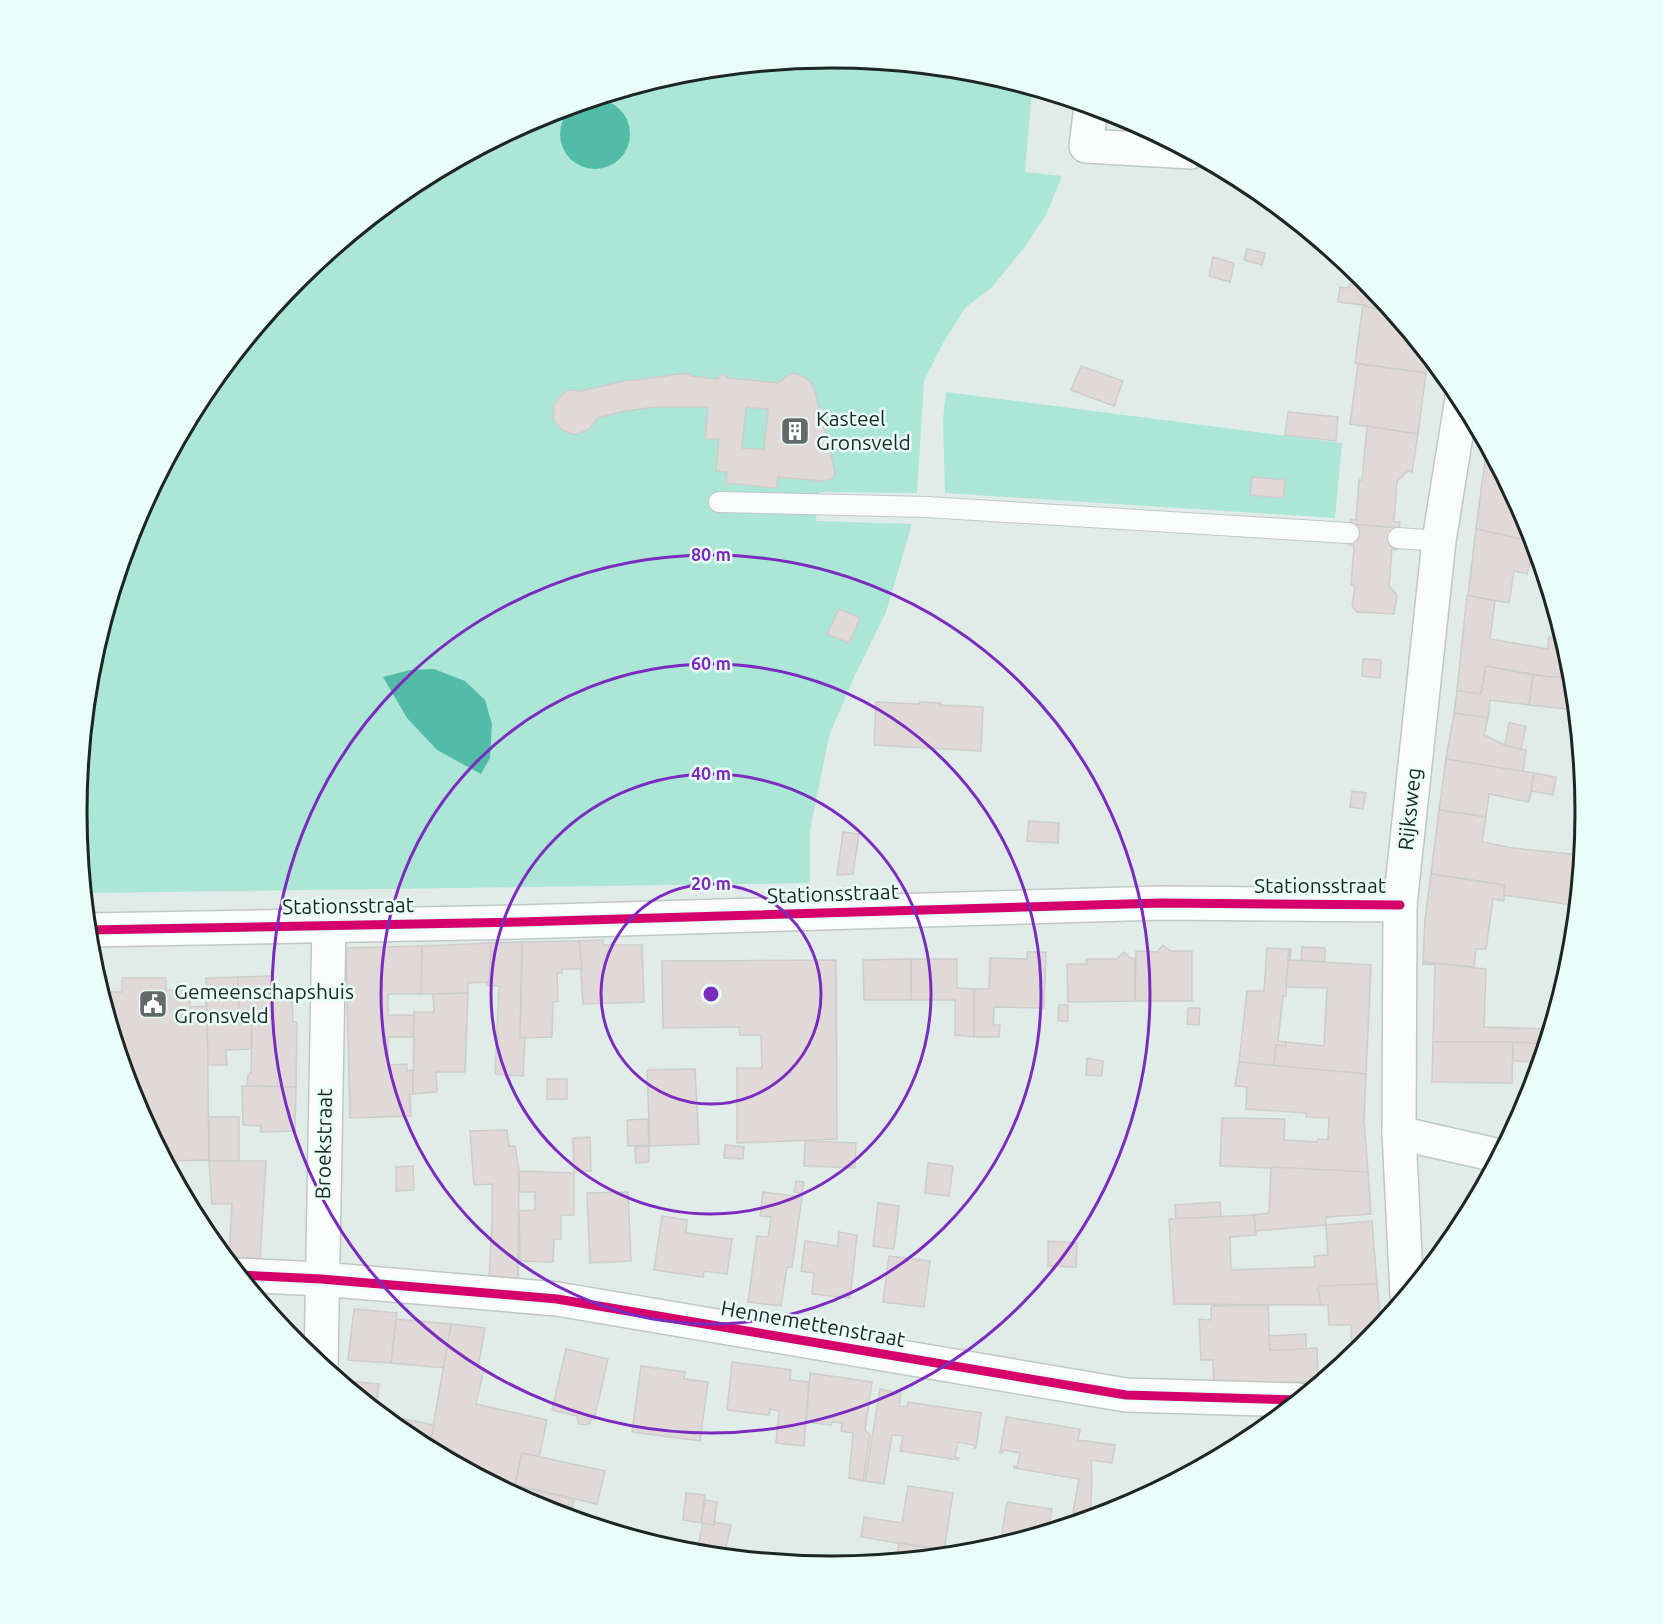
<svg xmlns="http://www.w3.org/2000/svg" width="1663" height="1624" font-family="Ubuntu,sans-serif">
<rect width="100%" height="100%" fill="#e1ece9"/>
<g fill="#ace6d7">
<path d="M832 57 979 72 1032 88 1025 172 1062 176 1046 215 1023 249 992 287 965 308 943 343 924 381 917 493 819 492 816 521 912 524 886 612 855 675 829 736 810 830V883L85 893 77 812 91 664 134 523 204 392 298 278 412 184 543 114 577 104C553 123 556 146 578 165L602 99H592L685 71Z"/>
<path d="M946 392 1342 443 1335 518 945 493 943 419Z"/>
</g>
<g fill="#53bca9">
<circle cx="595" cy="134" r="35"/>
<path d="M434 669 465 681 485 700 492 724 490 758 481 774 437 750 407 718 383 677 410 670Z"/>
</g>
<g fill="#e0d9d8" stroke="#cccdcc" stroke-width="1.5" fill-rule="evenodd">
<path d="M1247 249 1265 253 1262 265 1244 260Z"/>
<path d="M1213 257 1234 263 1230 282 1209 276Z"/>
<path d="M1349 284 1365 287 1370 284 1396 316 1363 305 1338 302 1340 287 1349 288Z"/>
<path d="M1363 305 1396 316 1428 355 1426 373 1355 363Z"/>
<path d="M1358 364 1426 373 1418 434 1350 424Z"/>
<path d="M1081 366 1123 381 1114 406 1071 390Z"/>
<path d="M679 374H691V376L718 379 719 375 724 374 728 378 778 383 790 374H797L809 380 814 388 835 472 833 478 823 481 778 477 777 488 726 483 727 472 716 471 719 439H705L708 407H655L625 411 598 418 589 429 578 434H572L561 429 553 419 554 404 565 392 570 390 581 391 629 380 630 381ZM746 407 768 409 764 450 742 448Z"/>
<path d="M1288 412 1338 417 1336 441 1285 435Z"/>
<path d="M1367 426 1418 434 1412 472 1408 471 1397 481 1394 522H1400L1399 528 1350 524 1351 519 1356 520 1359 480H1362Z"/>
<path d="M1486 453H1492L1526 518 1523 540 1476 529Z"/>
<path d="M1252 477 1285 480 1283 498 1250 495Z"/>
<path d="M1350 524 1399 528 1397 550 1392 549 1389 586 1397 595 1394 614 1357 612 1352 606 1355 586 1351 585 1354 546 1349 545Z"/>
<path d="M1476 529 1535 542 1527 574 1514 571 1509 603 1468 596Z"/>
<path d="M1467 595 1495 601 1490 639 1548 649 1549 637 1564 640 1572 665 1573 679 1549 677 1486 666 1481 694 1457 691Z"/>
<path d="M839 609 860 618 849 643 827 634Z"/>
<path d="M1363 659 1381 660 1380 678 1362 676Z"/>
<path d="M1486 666 1533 675 1529 705 1490 700 1488 718 1454 713 1457 691 1481 694Z"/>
<path d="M1533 675 1573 679 1576 710 1529 705Z"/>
<path d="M876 702 919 704 920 702 940 703V705L983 707 981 751 874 745Z"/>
<path d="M1454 713 1488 718 1484 735 1505 745 1526 750 1523 772 1446 759Z"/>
<path d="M1509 723 1526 726 1521 749 1505 745Z"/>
<path d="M1446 759 1534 773 1529 802 1489 794 1486 817 1439 810Z"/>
<path d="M1534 773 1556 777 1553 795 1531 791Z"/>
<path d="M1352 791 1366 793 1363 809 1350 807Z"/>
<path d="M1439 810 1486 817 1482 842 1513 848 1580 855 1572 905 1503 895 1504 885 1431 874Z"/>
<path d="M1029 821 1059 823 1058 843 1027 841Z"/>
<path d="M843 832 859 834 853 874 837 875Z"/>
<path d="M1431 874 1504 885V901L1493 899 1486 949H1476L1474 967 1423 962 1425 919Z"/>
<path d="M603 940V945H642L644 1002 583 1004 579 941Z"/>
<path d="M579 941 582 969H562V973H557L558 1001 553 1002 552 1037 520 1038 522 942Z"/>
<path d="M522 942 520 1038 525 1037 523 1076 495 1074 499 986 487 985 491 943Z"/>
<path d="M491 943 489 982 468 983V993L421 994 422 946Z"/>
<path d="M1163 945 1170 951H1192V1001H1135L1136 951 1157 952Z"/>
<path d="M422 946 421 994H388V1015H414L413 1037H388V1065L407 1064V1071L413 1070V1094H410L411 1116 350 1118 346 948Z"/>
<path d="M1302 947 1325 948V962L1301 960Z"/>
<path d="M1267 948 1289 949 1286 996H1283L1278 1041 1286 1042V1046L1276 1045 1274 1066 1239 1062 1247 991H1264Z"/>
<path d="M1289 949H1291L1290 960 1371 965 1366 1074 1274 1066 1276 1045 1286 1046V1042L1324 1046 1327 988 1286 987Z"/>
<path d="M1027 952H1046L1044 1008 994 1007 993 1025H1000L999 1037H974V989H989L990 958 1027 959Z"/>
<path d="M1124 952 1130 958H1135V1001L1068 1002 1067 964H1087L1086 959H1117Z"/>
<path d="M911 959V1000H864L863 960Z"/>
<path d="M911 959H957V988L974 989V1037L955 1035V1000H911Z"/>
<path d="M836 960 837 1139 737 1143V1068H762L761 1035H740L739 1027 663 1028 662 961Z"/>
<path d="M1423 962 1486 969 1484 1027 1551 1029 1546 1044 1433 1042 1435 965 1423 964Z"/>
<path d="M272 976 273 997H292L293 1022H297L296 1087 247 1086 248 1074 251 1073 252 1023H239L238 977Z"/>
<path d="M238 977 239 1023H252L251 1049 226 1050 227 1065H207L206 978Z"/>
<path d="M122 978H166V990H190V1007L207 1006 209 1162V1160L166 1161 134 1101 101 992H122Z"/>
<path d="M468 993 465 1072H436L437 1092 413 1094 414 1012H434L433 994Z"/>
<path d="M1059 1005H1068V1021H1058Z"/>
<path d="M1188 1008H1200L1199 1025 1187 1024Z"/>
<path d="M1433 1042H1513L1512 1083 1432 1082Z"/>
<path d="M1513 1042 1546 1044 1541 1062 1513 1061Z"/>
<path d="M1087 1058 1103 1061 1102 1076 1086 1075Z"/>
<path d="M1239 1062 1366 1074 1364 1119 1368 1172 1220 1166 1222 1118 1285 1119 1284 1140 1317 1142 1318 1139 1328 1140 1329 1118 1306 1117V1113L1246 1109 1247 1087 1235 1086Z"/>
<path d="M695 1069 699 1144 650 1146 647 1070Z"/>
<rect x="547" y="1079" width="20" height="20"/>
<path d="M242 1086 296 1087 295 1131 261 1132V1126L243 1125Z"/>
<rect x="209" y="1117" width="30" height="44"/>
<path d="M648 1119 649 1145 628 1146 627 1120Z"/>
<path d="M507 1130 509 1146H515L519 1171 518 1281 489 1280 492 1223V1184L474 1185 470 1131Z"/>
<path d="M590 1137 591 1171H574L573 1138Z"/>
<path d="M805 1141 856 1143 855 1168 804 1166Z"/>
<path d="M725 1145 744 1147 743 1159 724 1158Z"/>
<path d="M649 1146V1162L636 1163 635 1147Z"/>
<path d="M209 1161H266L260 1259 229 1257 232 1204H212Z"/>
<path d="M928 1163 953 1166 949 1196 925 1193Z"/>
<path d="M413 1166 414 1190 396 1191V1167Z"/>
<path d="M1271 1167 1368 1172 1371 1214 1326 1217V1225L1255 1231 1254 1215 1269 1213Z"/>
<path d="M519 1171 574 1173V1215H561V1239H554L553 1262 520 1261 519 1211 535 1210V1192H519Z"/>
<path d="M796 1181 804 1182 802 1193 794 1192Z"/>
<path d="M628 1192 631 1261 590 1263 587 1193Z"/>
<path d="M763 1192 802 1197 792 1267H787L781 1306 748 1302 757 1236 768 1237 771 1217 760 1216Z"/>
<path d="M1220 1202 1221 1217 1176 1219 1175 1205Z"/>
<path d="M878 1203 899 1206 894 1249 873 1246Z"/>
<path d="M1254 1215 1256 1235 1230 1237 1231 1270 1315 1267 1314 1256 1328 1255 1326 1225 1372 1221 1377 1284 1318 1286 1321 1305 1174 1304 1169 1219Z"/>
<path d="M662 1216 687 1220 686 1233 732 1239 727 1274 704 1271 703 1277 654 1270Z"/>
<path d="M839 1232 857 1235 850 1298 812 1294 814 1273 801 1271 805 1241 838 1246Z"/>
<path d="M1048 1241 1077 1243 1076 1267 1048 1266Z"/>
<path d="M889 1256 930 1261 924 1307 883 1302Z"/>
<path d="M1377 1284 1381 1327 1364 1347 1352 1348 1351 1325H1329L1328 1305H1321L1318 1286Z"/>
<path d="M1268 1305 1270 1350 1317 1348 1318 1381 1214 1386 1213 1360H1201L1199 1319 1211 1320V1306Z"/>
<path d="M354 1309 397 1313 391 1363 348 1360Z"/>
<path d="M396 1319 451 1324 445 1368 391 1363Z"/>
<path d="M451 1324 485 1328 478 1367 484 1368 476 1404 547 1420 539 1457 522 1453 515 1485 486 1479 466 1468 467 1462 445 1457 429 1449Z"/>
<path d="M1306 1334V1349L1270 1350 1269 1336Z"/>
<path d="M566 1349 608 1359 594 1420 591 1419 590 1423 586 1425 579 1424 577 1416 552 1410Z"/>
<path d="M732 1362 791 1370 790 1380 809 1382 804 1446 776 1443 779 1411 770 1409 769 1415 727 1410Z"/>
<path d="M641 1366 685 1372 684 1379 708 1382 700 1441 632 1432Z"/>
<path d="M810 1373 872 1382 865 1430 870 1435 863 1481 849 1478 853 1433 841 1431 842 1423 832 1422 831 1425 806 1422Z"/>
<path d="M346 1381 379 1384 376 1411 346 1386Z"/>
<path d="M880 1389 901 1393 899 1406 907 1407 908 1402 981 1413 976 1448H974V1445L958 1442 955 1457 959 1458 958 1460 900 1451 903 1436 892 1435 884 1484 865 1481Z"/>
<path d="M381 1414 434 1425 429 1449 412 1440Z"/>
<path d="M1006 1417 1080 1429 1078 1440 1115 1445 1112 1463 1091 1460 1092 1480 1090 1516 1073 1513 1079 1479 1014 1468V1466L1017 1467 1020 1453 1003 1450V1453H1000Z"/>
<path d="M522 1453 605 1471 597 1504 515 1485Z"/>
<path d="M486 1479 574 1499 570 1518 542 1509Z"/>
<path d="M908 1486 953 1493 944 1551 861 1537 864 1517 902 1523Z"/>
<path d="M686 1493 705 1495 701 1523 683 1520Z"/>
<path d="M705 1500 717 1502 714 1525 701 1523Z"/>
<path d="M1007 1502 1052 1509 1048 1531 1000 1546Z"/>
<path d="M714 1522 731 1525 725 1551 698 1546 703 1523 714 1525Z"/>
<path d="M899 1543 933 1548 932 1557 896 1561Z"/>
</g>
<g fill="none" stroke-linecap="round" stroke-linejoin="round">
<g stroke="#bfc8c5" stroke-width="22">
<g id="lane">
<path d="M719 502 927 507 1349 533"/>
<path d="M1398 538 1439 541"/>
</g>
</g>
<g stroke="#bfc8c5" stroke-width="36">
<g id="street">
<path d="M1091 106 1086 146 1191 152"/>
<path d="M88 930 520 922 1161 903 1400 905"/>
<path d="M1399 1133 1500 1156"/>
<path d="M239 1275 321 1279 557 1299 1126 1395 1299 1400"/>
<path d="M321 1365 329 924"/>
</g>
</g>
<g stroke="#bfc8c5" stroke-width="36">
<path id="secondary" d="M1407 1295 1399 1133 1400 905 1439 541 1462 398"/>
</g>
<use href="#lane" stroke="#fafcfc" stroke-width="20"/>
<use href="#street" stroke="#fafcfc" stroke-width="33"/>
<use href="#secondary" stroke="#fafcfc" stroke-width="33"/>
<g stroke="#e9fef8" stroke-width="13">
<g id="cycleway">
<path d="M88 930 520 922 1161 903 1400 905"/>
<path d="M239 1275 321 1279 557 1299 1126 1395 1299 1400"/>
</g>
</g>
<use href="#cycleway" stroke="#d6006c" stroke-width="9"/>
</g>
<g fill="none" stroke="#7b2cbf" stroke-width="3">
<circle cx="711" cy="994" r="110"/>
<circle cx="711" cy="994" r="220"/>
<circle cx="711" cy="994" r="330"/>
<circle cx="711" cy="994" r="439"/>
</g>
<defs>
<g id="building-square" transform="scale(1.5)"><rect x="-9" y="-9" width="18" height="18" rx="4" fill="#626b69" stroke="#e9fef8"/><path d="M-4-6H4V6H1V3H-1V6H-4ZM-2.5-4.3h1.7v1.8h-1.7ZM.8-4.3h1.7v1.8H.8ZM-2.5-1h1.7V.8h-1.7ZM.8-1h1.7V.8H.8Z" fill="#fff"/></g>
<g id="civic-square" transform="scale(1.5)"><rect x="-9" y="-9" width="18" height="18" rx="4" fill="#626b69" stroke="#e9fef8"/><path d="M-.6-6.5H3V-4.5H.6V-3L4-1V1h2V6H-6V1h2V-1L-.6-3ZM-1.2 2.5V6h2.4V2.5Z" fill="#fff"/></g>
</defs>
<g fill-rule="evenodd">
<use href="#building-square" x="795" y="431"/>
<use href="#civic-square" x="153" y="1004"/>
</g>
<g text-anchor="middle" stroke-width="5" stroke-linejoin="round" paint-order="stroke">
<g font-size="21" fill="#1e2624" stroke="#e9fef8" text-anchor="start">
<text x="816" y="426">Kasteel<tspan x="816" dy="24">Gronsveld</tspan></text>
<text x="174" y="999">Gemeenschapshuis<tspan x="174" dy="24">Gronsveld</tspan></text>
</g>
<g font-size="21" fill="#1e2624" stroke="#e9fef8">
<text transform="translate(1410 809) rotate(-84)" y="7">Rijksweg</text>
<text x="1320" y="893">Stationsstraat</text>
<text transform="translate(833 894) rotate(-2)" y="7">Stationsstraat</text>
<text transform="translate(348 906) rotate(-1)" y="7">Stationsstraat</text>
<text transform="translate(324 1144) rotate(-89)" y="7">Broekstraat</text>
<text transform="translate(813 1324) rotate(10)" y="7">Hennemettenstraat</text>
</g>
</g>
<path d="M0 0H1663V1624H0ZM87 812a744 744 0 1 1 1488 0a744 744 0 1 1-1488 0Z" fill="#e9fef8" fill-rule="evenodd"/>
<path fill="none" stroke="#1e2624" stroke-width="3" d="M87 812a744 744 0 1 1 1488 0a744 744 0 1 1-1488 0Z"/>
<circle cx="711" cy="994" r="9" fill="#7b2cbf" stroke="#e9fef8" stroke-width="3"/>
<g font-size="18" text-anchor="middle" font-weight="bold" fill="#7b2cbf" stroke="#e9fef8" stroke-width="5" stroke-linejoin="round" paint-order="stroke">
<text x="711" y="561">80 m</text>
<text x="711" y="670">60 m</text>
<text x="711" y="780">40 m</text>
<text x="711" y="890">20 m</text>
</g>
</svg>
